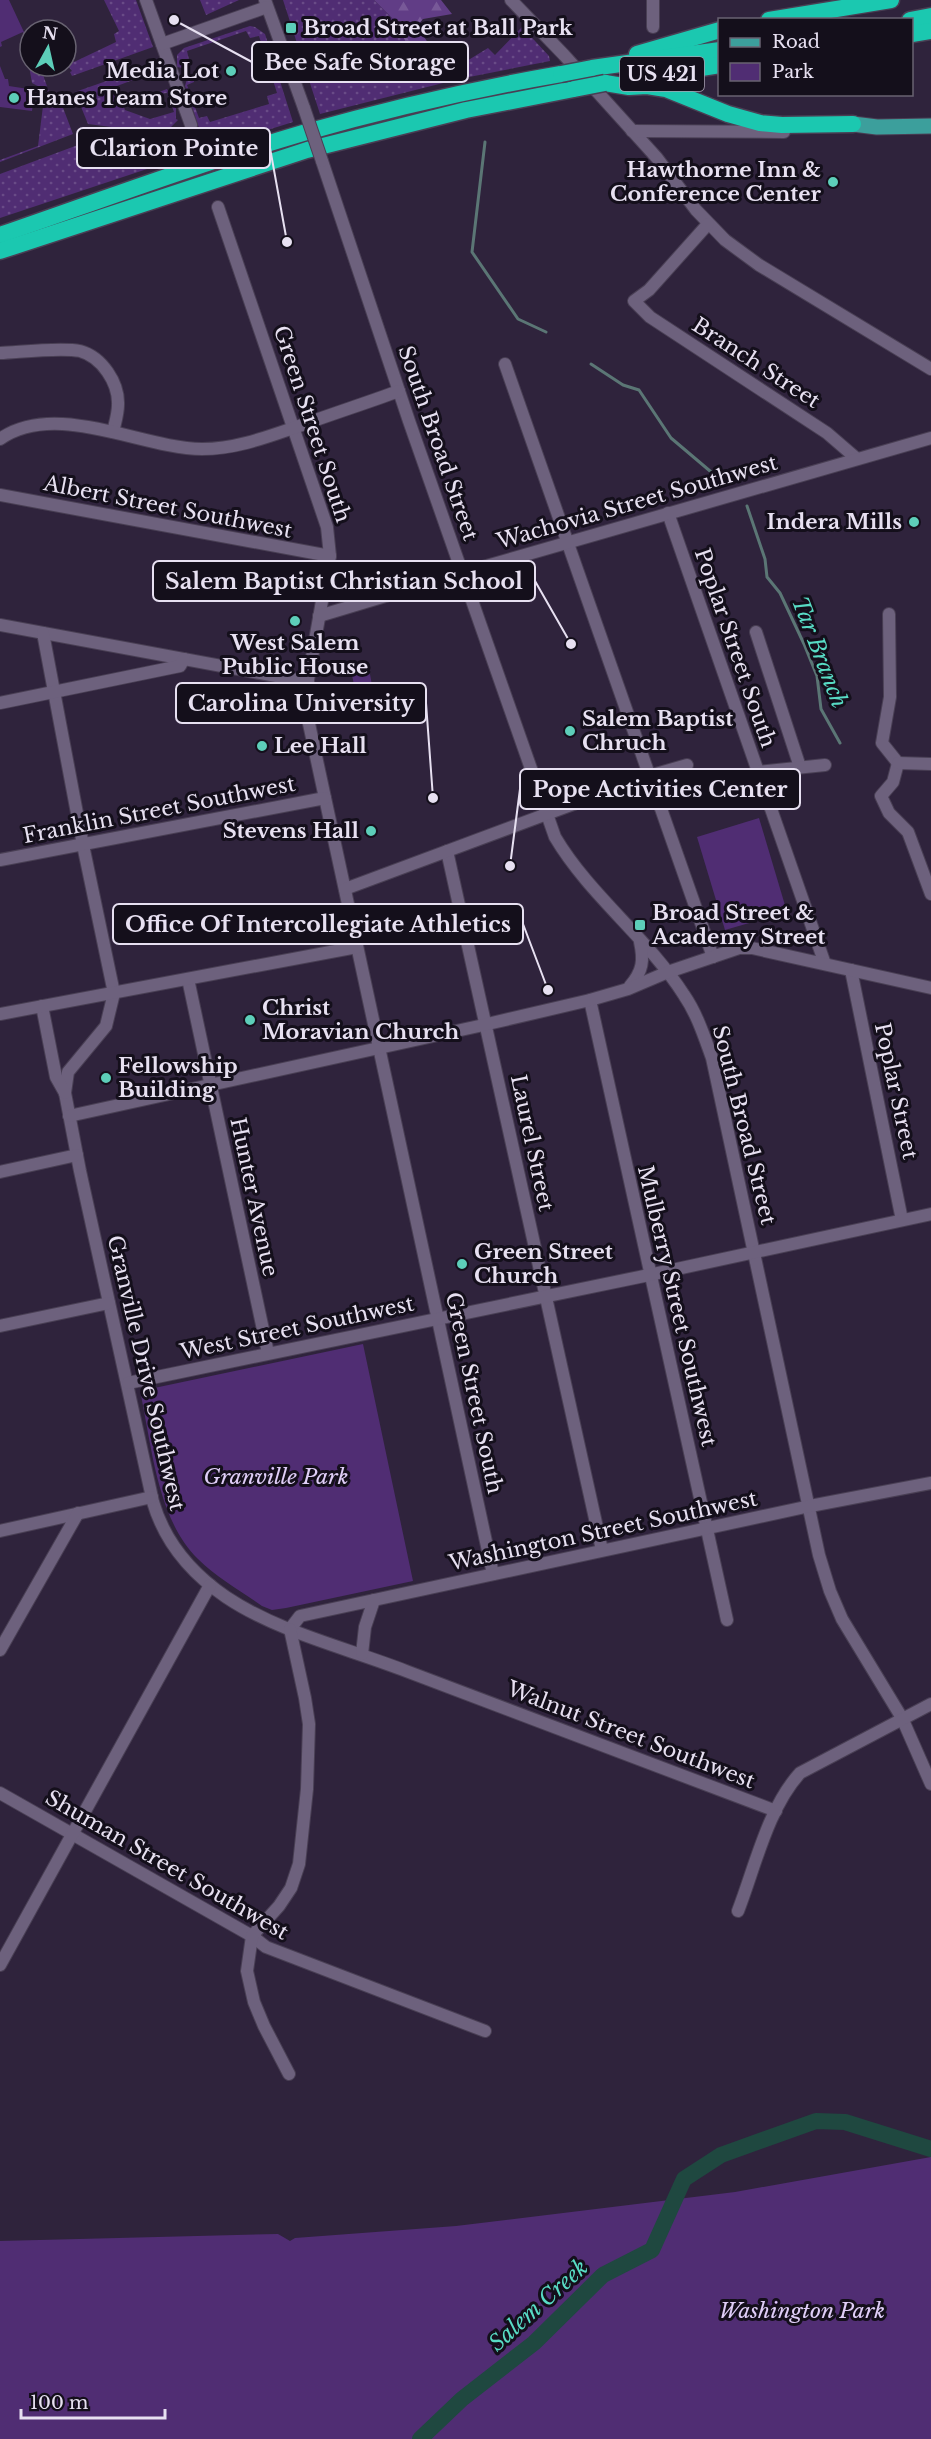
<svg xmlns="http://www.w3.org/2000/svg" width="931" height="2439" font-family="'Libre Baskerville',serif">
<defs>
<pattern id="grass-dots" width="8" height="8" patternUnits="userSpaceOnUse" patternTransform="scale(1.5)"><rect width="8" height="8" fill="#502d73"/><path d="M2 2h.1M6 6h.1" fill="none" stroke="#694b87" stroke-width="1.8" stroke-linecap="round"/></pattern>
<pattern id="forest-firs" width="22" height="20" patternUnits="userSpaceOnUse" patternTransform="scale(1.5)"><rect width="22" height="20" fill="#613d86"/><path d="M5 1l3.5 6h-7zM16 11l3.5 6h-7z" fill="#785998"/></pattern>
</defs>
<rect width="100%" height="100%" fill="#2f233c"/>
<g fill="url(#grass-dots)">
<path d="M104 0H136L153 47 72 76 70 72 72 71 68 66 66 57H70L74 62 116 42 114 34 119 31Z"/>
<path d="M200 0H239L206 15Z"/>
<path d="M283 0H374L397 23 411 54 448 69 457 67 488 48 495 55 522 27 549 56 550 61 459 79 320 114Z"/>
<path d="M250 26 255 27 265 34 293 122 194 153 190 142 194 130 199 128 185 86 187 79 192 77 194 79V82L187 85 199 118 207 116 210 122 269 104 267 96 277 93 259 36 250 38 246 31 187 51 190 64 183 68 177 67V55L184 48Z"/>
<path d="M158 63 164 76 160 79H156L154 72 117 86 125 110 150 119 174 112 167 93 158 94 159 92 167 89 176 108V119L178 120 171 127 151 132 88 124 75 92Z"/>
<path d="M29 66H40L50 95 57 92 73 134 0 162V160L38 146 45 90 32 83Z"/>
<path d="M189 132 184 142 189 155 0 218V174L94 139 106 138 156 144Z"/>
</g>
<path fill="url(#forest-firs)" d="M374 0H441L452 14 423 19 417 26 432 49 456 63 457 67 448 69 411 54 397 23Z"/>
<g fill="#502d73">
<path d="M0 0H9L30 45 28 46 23 32 1 42 2 46 0 47Z"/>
<path d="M0 66 5 79H8L9 86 35 90 32 111 0 107Z"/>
<path d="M368 663 373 691 356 694 350 666Z"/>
<path d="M759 818 787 912 725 930 697 837Z"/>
<path d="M363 1344 413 1581 286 1608 272 1610 262 1606C241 1591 216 1577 198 1559 157 1519 152 1446 140 1391Z"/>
<path d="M931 2157V2439H0V2241L278 2234 290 2241 295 2238 456 2226 735 2192Z"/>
</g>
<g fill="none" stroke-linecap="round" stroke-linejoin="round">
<g stroke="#5b7675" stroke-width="3">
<path d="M485 142 472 252 518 319 546 332"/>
<path d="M591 364 623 385 639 390 671 438 723 482"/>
<path d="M747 506 765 559 767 577 780 593 804 644 817 676 821 709 840 743"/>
</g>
<path stroke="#1f4840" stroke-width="16" d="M420 2439 462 2399 534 2343 603 2275 652 2250 684 2179 721 2155 816 2121 845 2122 931 2149"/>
<g stroke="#493f54" stroke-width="14">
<g id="minor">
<path d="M146 0 191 125"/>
<path d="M265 0 304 108"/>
<path d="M511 0 564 55 657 158 696 210 725 240 759 265 931 369"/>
<path d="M653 27V0"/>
<path d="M162 44 267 7"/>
<path d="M632 131 784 132"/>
<path d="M322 161 409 421 555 837C590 896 647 937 684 995 697 1014 704 1036 712 1058L819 1555 830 1591 842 1619 902 1718 931 1784"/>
<path d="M218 207 327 527 330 556 306 691V710L493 1574"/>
<path d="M708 224 649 290 634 301 650 317 827 433 856 458"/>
<path d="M0 353C21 352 61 347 80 351 102 357 119 383 118 405 118 414 115 423 113 432"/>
<path d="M505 364 713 957"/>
<path d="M0 439C56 400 140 448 202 449 236 449 267 437 299 426 332 414 366 403 399 391"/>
<path d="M0 495 330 556"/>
<path d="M668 513 825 964"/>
<path d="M889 614 890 697 882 743 898 763"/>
<path d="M319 616 462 573 931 438"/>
<path d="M0 625 308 682"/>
<path d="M756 632 800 767"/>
<path d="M43 633 83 845 114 993 106 1026 68 1072 65 1093 80 1171 153 1502C165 1543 191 1573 226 1597 278 1632 347 1648 406 1671 529 1717 652 1764 776 1811"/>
<path d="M0 703 180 666 184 659"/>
<path d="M898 763 893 782 881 796 889 813 908 832 931 894"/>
<path d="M898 763 931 764"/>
<path d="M758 772 825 765"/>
<path d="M447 851 602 1550"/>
<path d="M0 860 325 798"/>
<path d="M345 889 649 776 687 765"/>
<path d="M851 970 902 1220"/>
<path d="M188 979 268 1353"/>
<path d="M630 986C643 971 644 960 640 942"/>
<path d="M590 1000 727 1620"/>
<path d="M42 1006 56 1077 65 1093"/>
<path d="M0 1014 357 947"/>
<path d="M69 1116 479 1026 590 1000 628 989 668 972 739 948H752L931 988"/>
<path d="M0 1172 77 1155"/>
<path d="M0 1326 109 1303"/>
<path d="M128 1383 649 1275 931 1214"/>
<path d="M0 1531 152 1497"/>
<path d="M290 1629 300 1616 810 1506 931 1483"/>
<path d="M0 1650 78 1513"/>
<path d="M362 1654 365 1627 374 1600"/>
<path d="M0 1793 252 1936 266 1947 485 2031"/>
<path d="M738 1911C755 1867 768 1808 800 1773L931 1704"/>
<path d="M0 1965 210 1585"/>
<path d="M289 2074 264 2026 254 2002 247 1971 252 1936 279 1906 291 1888 299 1864 307 1789 309 1724 305 1698 290 1629"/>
</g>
</g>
<g stroke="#493f54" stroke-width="17">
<path id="major" d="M853 124 877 127 931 126"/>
</g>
<g stroke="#493f54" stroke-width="19">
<g id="highway">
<path d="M769 20 891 0"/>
<path d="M910 20 931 16"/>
<path d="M912 34 931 31"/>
<path d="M637 54 720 30"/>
<path d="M592 68 720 50"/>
<path d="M633 79 720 65"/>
<path d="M605 83 629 87 647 86 666 89 728 114 760 123 782 125 853 124"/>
<path d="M0 235C101 200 201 163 303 133 388 109 474 89 561 74"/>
<path d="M0 251 307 150 466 110 574 89"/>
</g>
</g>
<use href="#minor" stroke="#6d617d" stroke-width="12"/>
<use href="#major" stroke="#3c9f9c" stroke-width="15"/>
<use href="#highway" stroke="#1bc8b0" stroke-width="16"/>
<g stroke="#493f54" stroke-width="14" stroke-linecap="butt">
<path id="minor-bridge" d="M304 108 322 161"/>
</g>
<g stroke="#493f54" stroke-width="19" stroke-linecap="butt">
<g id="highway-bridge">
<path d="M561 74 592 68"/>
<path d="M574 89 605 83"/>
</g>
</g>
<use href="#minor-bridge" stroke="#6d617d" stroke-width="12"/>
<use href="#highway-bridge" stroke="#1bc8b0" stroke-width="16"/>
</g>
<g fill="#5dceb9" stroke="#140f1b" stroke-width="2">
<rect x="285" y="22" width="12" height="12" rx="3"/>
<circle cx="231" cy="71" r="6"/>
<circle cx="14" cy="98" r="6"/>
<circle cx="833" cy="182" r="6"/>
<circle cx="914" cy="522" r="6"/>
<circle cx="295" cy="621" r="6"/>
<circle cx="570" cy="731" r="6"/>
<circle cx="262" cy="746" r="6"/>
<circle cx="371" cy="831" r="6"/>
<rect x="634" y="919" width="12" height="12" rx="3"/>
<circle cx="250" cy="1020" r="6"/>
<circle cx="106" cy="1078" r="6"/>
<circle cx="462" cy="1264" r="6"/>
</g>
<g text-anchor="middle" stroke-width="6" stroke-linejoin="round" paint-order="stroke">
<rect fill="#140f1b" stroke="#a8a1b1" stroke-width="1.5" x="620" y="57" width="84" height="34" rx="4.5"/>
<g font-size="20" font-weight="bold" fill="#e7e0f1">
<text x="662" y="81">US 421</text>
</g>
<g font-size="21" font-weight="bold" fill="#e7e0f1" stroke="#140f1b" text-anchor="start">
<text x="303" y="35">Broad Street at Ball Park</text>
<text x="219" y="78" text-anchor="end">Media Lot</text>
<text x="26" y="105">Hanes Team Store</text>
<text x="821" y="177" text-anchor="end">Hawthorne Inn &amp;<tspan x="821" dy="24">Conference Center</tspan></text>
<text x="902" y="529" text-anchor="end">Indera Mills</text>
<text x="295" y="650" text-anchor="middle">West Salem<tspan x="295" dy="24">Public House</tspan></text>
<text x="582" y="726">Salem Baptist<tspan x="582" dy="24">Chruch</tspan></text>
<text x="274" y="753">Lee Hall</text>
<text x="359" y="838" text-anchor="end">Stevens Hall</text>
<text x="652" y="920">Broad Street &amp;<tspan x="652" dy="24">Academy Street</tspan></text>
<text x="262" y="1015">Christ<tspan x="262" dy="24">Moravian Church</tspan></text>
<text x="118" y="1073">Fellowship<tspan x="118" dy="24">Building</tspan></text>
<text x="474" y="1259">Green Street<tspan x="474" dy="24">Church</tspan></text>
</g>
<g font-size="21" fill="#e7e0f1" stroke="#140f1b">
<text transform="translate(756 363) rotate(33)" y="7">Branch Street</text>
<text transform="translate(312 424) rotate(72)" y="7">Green Street South</text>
<text transform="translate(438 443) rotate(71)" y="7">South Broad Street</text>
<text transform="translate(637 502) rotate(-16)" y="7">Wachovia Street Southwest</text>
<text transform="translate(168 507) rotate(11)" y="7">Albert Street Southwest</text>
<text transform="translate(735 648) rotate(71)" y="7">Poplar Street South</text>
<text transform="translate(159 810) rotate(-11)" y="7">Franklin Street Southwest</text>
<text transform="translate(896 1091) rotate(78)" y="7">Poplar Street</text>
<text transform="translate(744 1125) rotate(76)" y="7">South Broad Street</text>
<text transform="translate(532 1143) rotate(78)" y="7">Laurel Street</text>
<text transform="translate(254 1197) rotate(78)" y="7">Hunter Avenue</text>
<text transform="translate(677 1306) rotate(77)" y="7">Mulberry Street Southwest</text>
<text transform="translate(297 1328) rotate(-12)" y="7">West Street Southwest</text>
<text transform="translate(146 1373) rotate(77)" y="7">Granville Drive Southwest</text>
<text transform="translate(474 1393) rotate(78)" y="7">Green Street South</text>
<text transform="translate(603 1531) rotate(-12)" y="7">Washington Street Southwest</text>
<text transform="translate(631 1735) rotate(21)" y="7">Walnut Street Southwest</text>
<text transform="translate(167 1865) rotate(30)" y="7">Shuman Street Southwest</text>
</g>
<g font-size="21" font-style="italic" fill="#e0cef8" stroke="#140f1b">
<text x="276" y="1484">Granville Park</text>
<text x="802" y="2318">Washington Park</text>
</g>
<g font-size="22" font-style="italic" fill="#58dcc5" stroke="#140f1b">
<text transform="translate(820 652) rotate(69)" y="8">Tar Branch</text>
<text transform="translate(538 2305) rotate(-42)" y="8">Salem Creek</text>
</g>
</g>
<path fill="none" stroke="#e7e0f1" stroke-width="2" d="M174 20L252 62M287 242L270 148M571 644L535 581M433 798L426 703M510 866L520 789M548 990L523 924"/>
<g fill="#e7e0f1" stroke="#140f1b" stroke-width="2">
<circle cx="174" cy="20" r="6"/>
<circle cx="287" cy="242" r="6"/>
<circle cx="571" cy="644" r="6"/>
<circle cx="433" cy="798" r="6"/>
<circle cx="510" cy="866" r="6"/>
<circle cx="548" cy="990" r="6"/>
</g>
<g fill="#140f1b" stroke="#e7e0f1" stroke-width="2">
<rect x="252" y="42" width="216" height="40" rx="6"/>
<rect x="77" y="128" width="193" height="40" rx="6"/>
<rect x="153" y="561" width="382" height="40" rx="6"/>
<rect x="176" y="683" width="250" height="40" rx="6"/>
<rect x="520" y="769" width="280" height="40" rx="6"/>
<rect x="113" y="904" width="410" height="40" rx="6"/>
</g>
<g font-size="22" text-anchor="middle" font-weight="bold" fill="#e7e0f1">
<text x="360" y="70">Bee Safe Storage</text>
<text x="174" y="156">Clarion Pointe</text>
<text x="344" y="589">Salem Baptist Christian School</text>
<text x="301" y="711">Carolina University</text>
<text x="660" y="797">Pope Activities Center</text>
<text x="318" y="932">Office Of Intercollegiate Athletics</text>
</g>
<rect x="718" y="18" width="195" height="78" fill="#140f1b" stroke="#686371" stroke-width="1.5"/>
<rect x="730" y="38" width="30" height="9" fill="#3c9f9c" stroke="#686371" stroke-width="1.5"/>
<text x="772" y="48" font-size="18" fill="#e7e0f1">Road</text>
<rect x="730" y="63" width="30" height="18" fill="#502d73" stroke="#686371" stroke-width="1.5"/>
<text x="772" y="78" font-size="18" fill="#e7e0f1">Park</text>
<g transform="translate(48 48) rotate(8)"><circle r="28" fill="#140f1b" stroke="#686371" stroke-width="1.5"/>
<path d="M0-4.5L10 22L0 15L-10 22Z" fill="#5dceb9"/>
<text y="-9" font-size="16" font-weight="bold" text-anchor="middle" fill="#e7e0f1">N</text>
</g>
<path d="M21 2409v9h144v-9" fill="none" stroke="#e7e0f1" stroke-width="3"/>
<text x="30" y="2409" font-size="18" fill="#e7e0f1" stroke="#140f1b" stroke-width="4.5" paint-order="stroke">100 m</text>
</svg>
